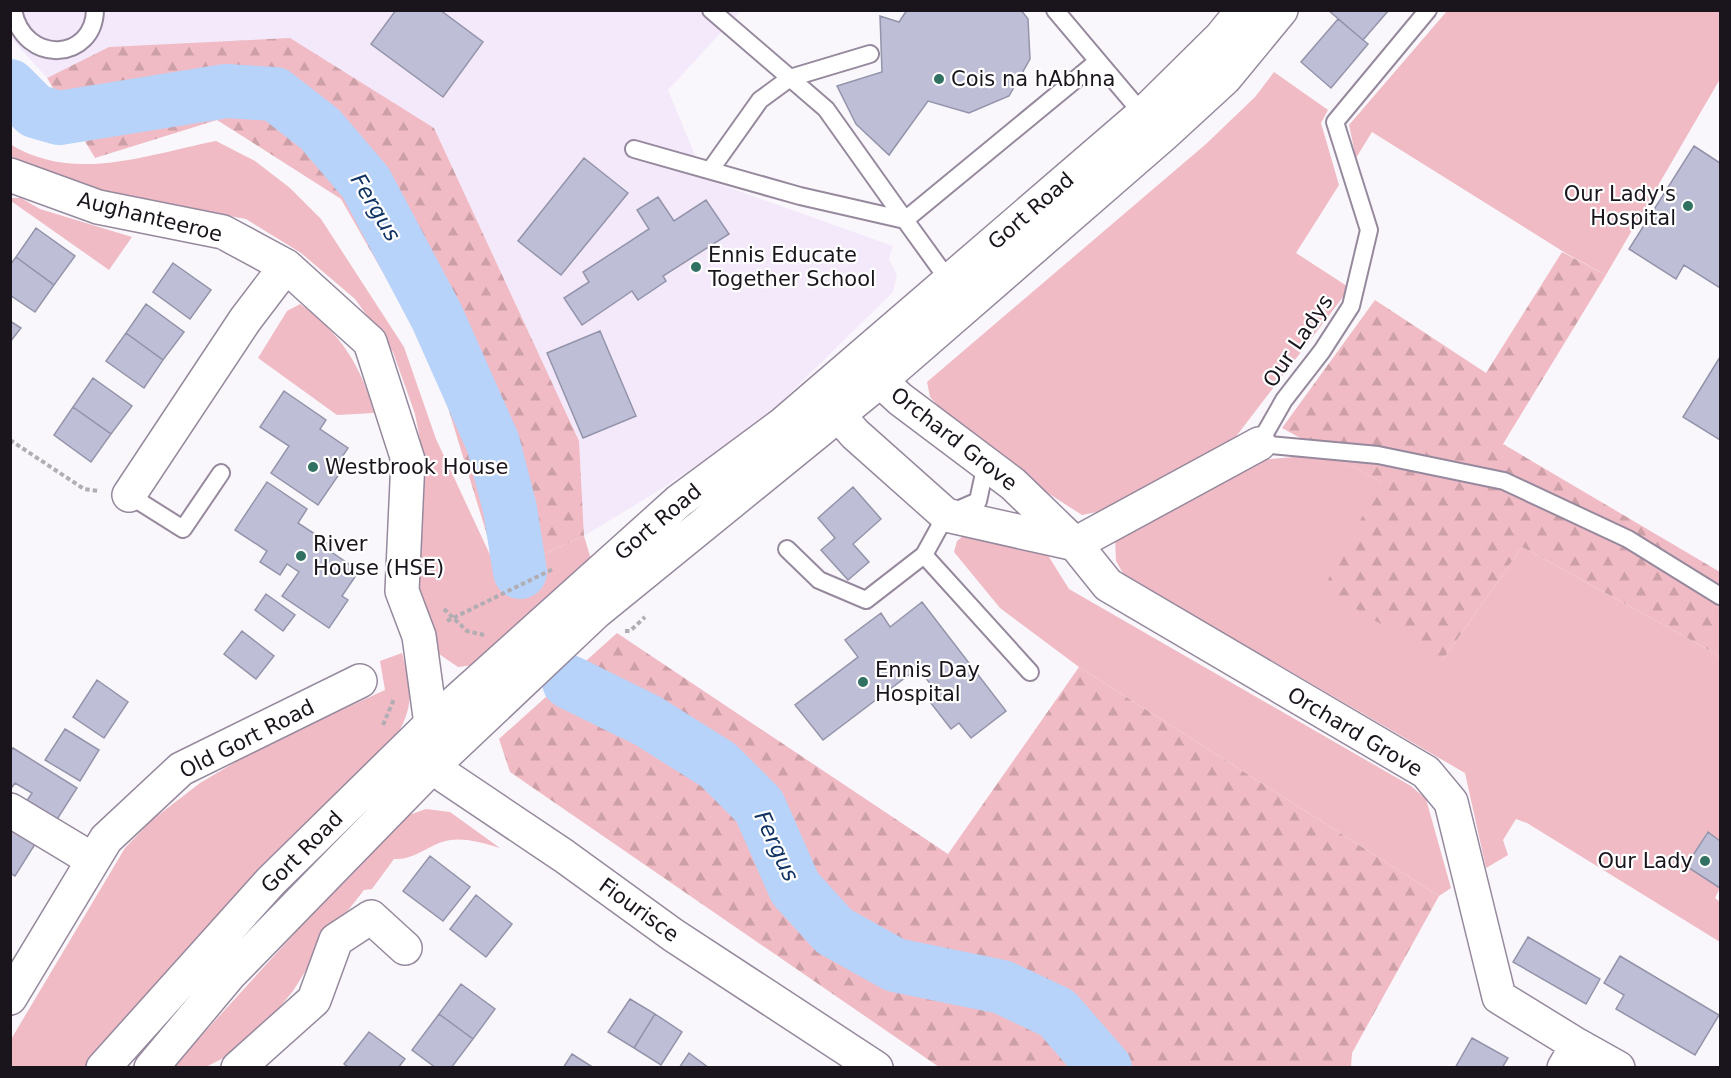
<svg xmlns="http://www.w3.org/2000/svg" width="1731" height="1078" font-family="'DejaVu Sans',sans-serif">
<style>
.built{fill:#f4e9fb}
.grass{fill:#f0bbc4}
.forest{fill:url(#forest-firs)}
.water{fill:#b7d3fa}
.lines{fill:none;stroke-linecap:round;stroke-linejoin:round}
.river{stroke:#b7d3fa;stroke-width:54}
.building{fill:#bebfd7;stroke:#9394ab;stroke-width:1.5}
.service-casing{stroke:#96899e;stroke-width:20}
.minor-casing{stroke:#96899e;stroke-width:36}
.secondary-casing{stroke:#96899e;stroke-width:36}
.path{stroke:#b1adb3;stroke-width:4;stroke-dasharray:4.5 3;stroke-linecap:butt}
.service{stroke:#fff;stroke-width:16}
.minor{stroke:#fff;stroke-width:33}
.secondary{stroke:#fff;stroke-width:33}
.poi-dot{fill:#307161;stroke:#fff;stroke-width:2}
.labels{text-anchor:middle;stroke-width:4.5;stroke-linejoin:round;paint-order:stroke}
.poi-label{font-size:21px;fill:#1a151d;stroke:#fff;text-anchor:start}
.street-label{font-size:21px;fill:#1a151d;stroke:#fff}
.water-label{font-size:22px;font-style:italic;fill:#113464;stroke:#fff}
</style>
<defs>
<pattern id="forest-firs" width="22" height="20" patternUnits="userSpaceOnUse" patternTransform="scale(1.5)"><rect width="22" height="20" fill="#f0bbc4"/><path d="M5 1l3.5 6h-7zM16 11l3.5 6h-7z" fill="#cda0a8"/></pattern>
</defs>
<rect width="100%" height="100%" fill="#faf7fc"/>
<path class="built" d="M11,10L741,11L668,90L705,179L893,246L889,259L897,275L893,292L766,417L663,488L584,536L579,441L434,128L109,47L47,78L11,38Z"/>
<path class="grass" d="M1447,11H1720V79L1606,275L1567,254L1372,132L1356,158L1349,125Z
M1274,72L1328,110L1321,123L1339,185L1296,253L1350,288L1231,443L1122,507L1082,515L956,434L943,411L930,397L927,382L1206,144L1255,97Z
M216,141L255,161L290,188L321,219L404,347L436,439L499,574L584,536L593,566L482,664L458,667L439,654L417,591L424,460L415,414L393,352L355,299L301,253L246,219L125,197L51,174L11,156L10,144C74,184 149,154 216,141Z
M11,198H21L40,209L132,237L109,270L11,201Z
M300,304C340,332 362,367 374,413L337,415L258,358L287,311Z
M1330,454L1381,482L1442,661L1522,547L1718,655L1720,661V841L1707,832L1686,866L1720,888L1715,898L1720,902V942L1527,823L1516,819L1503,840L1508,855L1486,868L1465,773L1124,575L1116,561L1115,536L1259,460Z
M969,531L1034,544L1049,557L1069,589L1411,786L1426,799L1451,888L1439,896L1079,667L1000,608L954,552L957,541Z
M402,653C415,704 412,710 386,755L91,1067H11L10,1041L125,848L152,820L200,783L261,747L385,690L380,661Z
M426,809L450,812L500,848C480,842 459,835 439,843C423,850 411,860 394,859L372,889L364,890L325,940L293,991L255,1037L235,1052L206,1067L172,1068L303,924L409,815Z"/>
<path class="forest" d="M290,38L434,128L579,441L584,536L499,574L434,362L341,199L217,120L95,158L47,78L109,47Z
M1562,252L1606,275L1503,444L1720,572V661L1718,655L1522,547L1442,661L1323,589L1381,482L1282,428L1375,300L1486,373Z
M617,633L948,854L1079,667L1439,896L1352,1053L1351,1067H939L510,772L499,739Z"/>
<path class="water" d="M10,79L41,105L63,107L80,137L38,131L11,102Z"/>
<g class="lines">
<path class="river" d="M10,86L35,111L59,118L226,91L275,94L320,129L366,183L437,317L493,443L510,509L520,572
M569,682L648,721L718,765L759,806L795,888L834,931L895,965L1002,987L1057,1013L1105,1068"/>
</g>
<path class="building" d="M396,10H440L483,42L443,97L371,44Z
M907,10H1021L1028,19L1030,59L1009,96L969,113L928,101L889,155L856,124L837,86L882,72L880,16L899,22Z
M1328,10H1389L1363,40Z
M1338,19L1368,44L1331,88L1301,62Z
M1694,146L1720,163V288L1684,265L1676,279L1629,249Z
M584,158L628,193L561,275L518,241Z
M658,197L674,221L706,200L729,234L663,276L666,281L638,300L632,291L582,325L564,298L589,282L583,272L649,229L637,210Z
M36,228L75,256L54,285L16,257Z
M16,257L54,285L35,312L10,295V265Z
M173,263L211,290L190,319L153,292Z
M146,304L184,332L163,360L126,333Z
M10,321L21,328L10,342Z
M600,331L636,416L583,438L547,353Z
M126,333L163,360L144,388L106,361Z
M1720,357V440L1683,417Z
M93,378L132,406L111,434L73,407Z
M284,391L326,420L320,429L348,448L338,463L344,467L318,505L271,473L289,446L260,427Z
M73,407L111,434L91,462L54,435Z
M267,482L307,509L298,523L333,546L330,551L359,571L342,596L348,600L329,628L282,596L299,572L287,564L280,575L260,562L267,551L235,530Z
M853,487L881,519L853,544L869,562L848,580L821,550L835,538L818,518Z
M266,594L295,615L283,631L255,610Z
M922,602L1006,711L971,738L959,723L951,729L930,702L939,695L918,668L823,740L795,705L858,657L845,640L881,613L890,627Z
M242,631L274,656L256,679L224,654Z
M97,680L128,702L104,738L73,717Z
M65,729L99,750L80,781L45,760Z
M13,748L77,788L54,824L24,805L32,793L15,783L10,790V752Z
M10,824L37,841L15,876L10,873Z
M1708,832L1720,841V888L1686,866Z
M430,856L470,887L443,921L403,891Z
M476,895L512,924L486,957L450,929Z
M1528,937L1600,979L1586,1004L1513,962Z
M1620,956L1719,1015L1695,1055L1616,1009L1624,995L1604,983Z
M461,984L495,1009L473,1039L439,1014Z
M630,999L655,1014L634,1048L608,1032Z
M439,1014L473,1039L451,1068H436L412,1050Z
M655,1014L682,1032L661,1065L634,1048Z
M369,1032L405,1059L398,1068H349L344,1064Z
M1472,1038L1508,1058L1502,1068H1455Z
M689,1053L709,1068H679Z
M572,1054L594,1068H563Z"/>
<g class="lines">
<defs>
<path id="service" d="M13,10C24,66 94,61 95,10
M711,10L826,109L905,220
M1055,10L1098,61
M1428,10L1335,122L1369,230L1351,306L1322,351L1284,400L1259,444L1378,455L1504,481L1628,539L1720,596
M634,149L800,196L905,220
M711,169L760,100L790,78L870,54
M952,285L905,220L1098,61L1147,119
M129,495L183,529L221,473
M787,549L819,580L866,600L924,555L946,515L978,501L986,464
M924,555L1030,672"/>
<path id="minor" d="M10,175L98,207L223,232L286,266L370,342L408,460L402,591L419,636L431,724L448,742
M859,361L900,399L1013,484L1075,544L1108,585L1426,772L1451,802L1499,997L1577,1045L1564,1068
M820,394L855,434L946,515L1075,544
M129,495L245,320L286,266
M1075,544L1259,444
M412,748L445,776L564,856L673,935L876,1068
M10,810L93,860
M10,998L106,839L181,769L360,681
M1577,1045L1618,1068
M238,1068L314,1000L336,940L371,917L405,948"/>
<path id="secondary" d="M103,1068L271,881L431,724L679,501L783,424L1143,114L1221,37L1243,10
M151,1068L230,974L433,766L596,612L880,381L1163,135L1225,78L1281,10"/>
</defs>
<use href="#service" class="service-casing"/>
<use href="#minor" class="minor-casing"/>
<use href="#secondary" class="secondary-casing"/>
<path class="path" d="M10,440L84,489L99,491
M444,609L467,631L484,635
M447,621L553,569
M625,631H630L645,617
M383,725L394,699"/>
<use href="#service" class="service"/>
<use href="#minor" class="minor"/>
<use href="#secondary" class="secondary"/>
</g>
<g class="poi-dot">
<circle cx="939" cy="79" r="6"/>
<circle cx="1688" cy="206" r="6"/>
<circle cx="696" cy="267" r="6"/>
<circle cx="313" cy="467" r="6"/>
<circle cx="301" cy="556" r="6"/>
<circle cx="863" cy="682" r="6"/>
<circle cx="1705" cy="861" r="6"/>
</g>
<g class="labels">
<g class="poi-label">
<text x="951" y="86">Cois na hAbhna</text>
<text x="1676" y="201" text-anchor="end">Our Lady's<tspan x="1676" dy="24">Hospital</tspan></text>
<text x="708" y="262">Ennis Educate<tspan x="708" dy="24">Together School</tspan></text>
<text x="325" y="474">Westbrook House</text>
<text x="313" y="551">River<tspan x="313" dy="24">House (HSE)</tspan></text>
<text x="875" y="677">Ennis Day<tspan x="875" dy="24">Hospital</tspan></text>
<text x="1693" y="868" text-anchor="end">Our Lady</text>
</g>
<g class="street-label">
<text transform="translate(1031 211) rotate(-41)" y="7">Gort Road</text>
<text transform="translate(150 217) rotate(14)" y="7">Aughanteeroe</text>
<text transform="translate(1298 341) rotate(-56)" y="7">Our Ladys</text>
<text transform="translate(954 439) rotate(38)" y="7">Orchard Grove</text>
<text transform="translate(658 522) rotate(-40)" y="7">Gort Road</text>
<text transform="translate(1355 732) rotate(31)" y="7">Orchard Grove</text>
<text transform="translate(247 739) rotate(-27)" y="7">Old Gort Road</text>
<text transform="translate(302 852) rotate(-45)" y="7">Gort Road</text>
<text transform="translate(639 910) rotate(36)" y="7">Fiourisce</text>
</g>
<g class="water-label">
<text transform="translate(376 207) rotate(59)" y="8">Fergus</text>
<text transform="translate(777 846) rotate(65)" y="8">Fergus</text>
</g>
</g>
<rect width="1731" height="1078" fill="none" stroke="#1a151d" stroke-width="24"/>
</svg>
